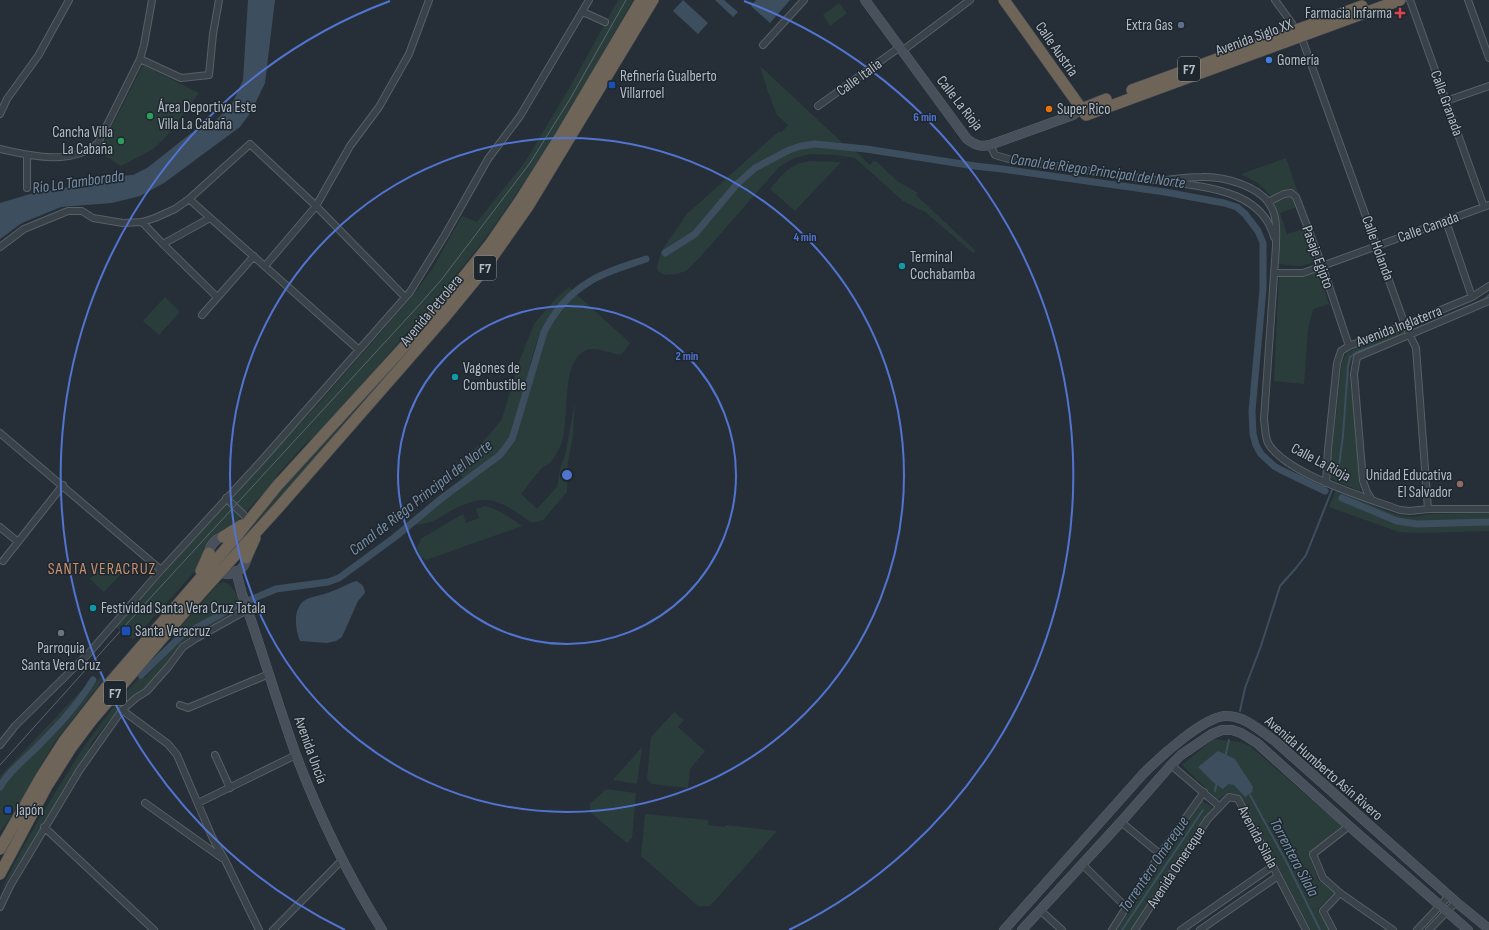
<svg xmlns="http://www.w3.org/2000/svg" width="1489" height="930" font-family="'Sofia Sans Condensed',sans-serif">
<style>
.green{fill:#2a3d3b}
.water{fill:#3d4e5f}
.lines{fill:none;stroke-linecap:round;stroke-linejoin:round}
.stream{stroke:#3d4e5f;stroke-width:2}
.canal{stroke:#3d4e5f;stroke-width:7}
.street-casing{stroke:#575f67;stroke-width:8}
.secondary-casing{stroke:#575f67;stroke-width:10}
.highway-casing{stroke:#444c54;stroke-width:12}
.street{stroke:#394149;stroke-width:6}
.secondary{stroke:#48505b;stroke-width:9}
.highway{stroke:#6e6457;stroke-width:11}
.tram{stroke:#5b656f;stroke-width:1}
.ring{fill:none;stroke:#5274d1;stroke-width:2}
.health-dot{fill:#e0444e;stroke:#1e262e;stroke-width:1.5}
.service-dot{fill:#5c6f8a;stroke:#1e262e;stroke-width:1.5}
.shop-dot{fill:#3f7fe0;stroke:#1e262e;stroke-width:1.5}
.transit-dot{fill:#1a4fb4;stroke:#1e262e;stroke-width:1.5}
.food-dot{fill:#e8710a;stroke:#1e262e;stroke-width:1.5}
.leisure-dot{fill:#2e9e5b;stroke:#1e262e;stroke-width:1.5}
.culture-dot{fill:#0f9aa8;stroke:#1e262e;stroke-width:1.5}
.education-dot{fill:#8d6e63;stroke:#1e262e;stroke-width:1.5}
.worship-dot{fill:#6b7280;stroke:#1e262e;stroke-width:1.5}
.labels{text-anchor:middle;stroke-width:3;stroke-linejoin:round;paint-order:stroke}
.shield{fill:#1e262e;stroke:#878f98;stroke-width:1}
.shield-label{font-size:14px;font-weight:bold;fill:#b4bcc5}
.poi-label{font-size:15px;fill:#b4bcc5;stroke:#1e262e;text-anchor:start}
.street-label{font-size:15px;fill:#b4bcc5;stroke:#1e262e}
.water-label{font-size:16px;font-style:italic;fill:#798ea4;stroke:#1e262e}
.neighbourhood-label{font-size:16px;letter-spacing:1px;fill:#c68f6e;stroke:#1e262e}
.centre{fill:#5274d1;stroke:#1e262e;stroke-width:2}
.ring-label{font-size:12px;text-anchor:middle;font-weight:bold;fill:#5274d1;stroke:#1e262e;stroke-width:3;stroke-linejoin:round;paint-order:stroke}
</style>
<rect width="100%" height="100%" fill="#262f38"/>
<path class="green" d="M618,0H633C588,79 543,158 490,232C470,259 448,284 427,310C390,352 354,394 317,435L307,442L278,474L272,484L230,529L218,535L214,539L207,547L198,568L133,640L116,627L217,513L319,403L411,298L433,268L462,216L477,222L525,162L570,87Z
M645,0H649L527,202L455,301L244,539L243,538L272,500L449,302Z
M839,3L847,13L830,26L823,15Z
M143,65L199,93L165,138L153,149L121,166L99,152Z
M760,66L850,150H854L870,165L873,161L877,162L897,181L918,193L916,195L976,251L973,253L925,212L903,201L855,158L836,155L811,154L794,158L779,167L701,256L686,271L676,274L664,275L658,271L657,266L662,250L687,214L778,132H782L788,125L777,115L768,92Z
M1286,158L1302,205L1280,213L1287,234L1303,229L1315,262L1301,266L1278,264C1279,244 1282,213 1270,196C1264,186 1251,179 1241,174Z
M811,161L841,162L795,211L770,189C784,173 789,164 811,161Z
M1318,271L1329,304L1313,309L1308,329L1304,384L1274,381L1279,276L1304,277Z
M569,287L573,291C564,301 553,310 546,321C524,358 528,419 500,451C491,460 474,471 463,479L455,465L484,441L502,419L519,362L534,324L556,298Z
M576,294L630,343L621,355C611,354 602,348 591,349C558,353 571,423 561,445C558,450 554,459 550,463C548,465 544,466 542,468C534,476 528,486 521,494L537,509L557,487L561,465L565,456L575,402L573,436L568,461L567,492L543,520L532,523C498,499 487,490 447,513C434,521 429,524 413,525L465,483L503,455L512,443L520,424L546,334L553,319Z
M165,297L180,312L159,335L143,321Z
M1403,329L1405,336L1357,355L1352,359L1349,369L1354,414L1360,491L1329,478L1342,362L1347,353L1354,349Z
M1336,490L1392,513L1403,516L1413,517L1430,514L1489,513V531L1415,533L1399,532L1329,507Z
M485,506C500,510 510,517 522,526L426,560L421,557L417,547L422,538L463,514L466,523L479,518L476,509Z
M109,559L123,572L104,592L90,579Z
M223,582C232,584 236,593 239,601L173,636L218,584Z
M241,605L242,608L187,639L179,646L162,671L146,687L124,702L91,743L88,752L66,785L18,865L0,892C18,855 38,819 60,785C83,746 109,710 140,677L145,678L182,638Z
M97,674L65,716L8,772L0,782V776Z
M100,677L103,680L54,743L11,817L0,832V791L8,779L51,738L78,707Z
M674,712L684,720L678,727L705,751L690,769L688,788L652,784L647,779L651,737Z
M1214,739L1240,742L1250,746L1342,826L1309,853L1318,880L1334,893L1318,909L1329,930H1311L1241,796L1228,792L1218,800L1182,765Z
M642,747L637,784L613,780Z
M606,789L636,793L632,838L627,843L590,812V804Z
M1202,801L1212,807L1131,930H1117Z
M645,814L708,820V825L725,827L726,825L777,831L710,906H698L641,856Z"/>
<path class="water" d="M248,0H275L265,83L251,112L240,127L164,183L140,196L112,203L61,207L22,223L0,239V203L37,192L62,189L93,178L133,175L147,168L190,134L215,121L232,104L243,80Z
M683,0L708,23L698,34L673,11Z
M715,0H724L738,12L733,17Z
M756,0H790L770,23L751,6Z
M356,581C361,583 365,587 365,593L358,601L342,637L336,641L327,643L300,641C295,629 292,606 307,599C314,596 323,595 330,592C339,589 347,584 356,581Z
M1218,751L1235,759L1253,787L1252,792L1245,797L1234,785L1228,784L1223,789L1214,783L1198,767Z"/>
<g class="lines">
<path class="stream" d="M1416,329L1485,299L1489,295
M1338,474L1343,435L1348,366L1350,357L1357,352L1402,335
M1240,711L1245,688L1261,646L1280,586L1296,568L1306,555L1332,490
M1225,757L1229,740
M1215,791L1217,782
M1250,795L1286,861L1320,930
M1122,930L1203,810"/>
<path class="canal" d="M665,253L695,234L737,184L755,168L789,150L801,146L815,144L866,149L975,166L1002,169L1165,192L1224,203L1237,207L1245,214L1258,231L1263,243V289L1252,411L1253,434L1256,445L1261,454L1274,466L1281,470L1325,491
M1342,498L1397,521L1417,524L1489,522
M250,600L276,589L328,582L339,578L395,537L442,498L500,455L512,439L517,423L544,332C554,312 569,294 589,282C603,272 629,265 646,259
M141,675L181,636L238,605
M0,787C8,772 24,760 36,748C57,727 77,706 93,680"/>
<defs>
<path id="street" d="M1275,0L1301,36L1405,325L1416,348L1428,509
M1410,0L1484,207
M1468,0L1489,58
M583,12L605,22
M763,45L804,0
M902,51L970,0
M140,59L181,78L209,75L213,34L219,0
M1446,101L1489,86
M818,106L900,47
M0,114L7,99L38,56L69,0
M990,145L995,155L1012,160L1162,181
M0,149C31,156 71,166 98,143L140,59L144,45L152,0
M1159,181C1173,179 1188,177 1202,177C1223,176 1259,186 1270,205C1278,217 1276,233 1276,246L1264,419C1265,426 1265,437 1268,443C1286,474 1367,498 1400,510L1410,511L1428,509H1489
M1171,182C1211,188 1262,192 1274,237
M27,188V155
M189,199L359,350
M1268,202L1284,194L1291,193L1296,197L1322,265L1349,346
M1446,221L1472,297
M142,222L163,244L217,297
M163,244L210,218
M0,247L24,229L68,211H82L93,218L123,223L142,222L155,218L175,209L189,199L250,144L316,206L405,297
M265,266L316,206L350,146L379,107L409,54L429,0
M1275,273H1303L1489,205
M202,315L254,256
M0,433L161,570
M1326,483L1328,450L1337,363L1341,351L1349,346L1405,325L1472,297L1489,286
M226,498L249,520
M1372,500L1367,492L1363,481L1354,374L1357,357L1489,301
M0,527L17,541
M3,561L63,485
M180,705L188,708L269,674
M122,710L168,744L177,755L213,839L225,860L259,930
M0,745L15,726L88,654L161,570L263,459L410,292L445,235L488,159L520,116L589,0
M215,755L230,788
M1171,765L1219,806
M145,803L222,858
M198,803L296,755
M1121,822L1160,854
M1349,826L1313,854L1323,878L1340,893L1393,930
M44,827L154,930
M1082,864L1126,907
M0,907L10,886L79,771L122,710L136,698L147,691L169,666L183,647L195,639L247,610
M1041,911L1062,930
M273,930L342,860
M1112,930L1160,854L1204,792
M1135,930L1208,819L1229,797L1238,799L1306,930
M1181,930L1273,866
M1200,930L1278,876
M1333,930L1323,911L1340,893
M1417,930L1449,896
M1429,930L1456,902"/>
<path id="secondary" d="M865,0L967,139C975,145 980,147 990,145L1073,115L1081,109
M209 555a19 19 0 1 1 38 0a19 19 0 1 1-38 0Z
M236,571L242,594C261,647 277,702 296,755C319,816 348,875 382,930
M1004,930L1143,774C1159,758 1205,715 1227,716C1245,716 1261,731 1275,741L1456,902L1489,929
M1022,930L1121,822L1171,765L1181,755L1212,734L1222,730H1232L1241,733L1257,743L1349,826L1468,930"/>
<path id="highway" d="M1004,0L1086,115L1400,0
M1132,90L1362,6
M1081,109L1106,99
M223,537L242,525
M246,558L255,538
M201,571L209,553
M0,849L41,777L64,741L107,686L235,538L277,486L433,315L490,244L521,199L560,137L641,0
M0,874L47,786L71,748L92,720L201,593L279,507L445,317L482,272L529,205L653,0"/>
</defs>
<use href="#street" class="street-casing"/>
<use href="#secondary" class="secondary-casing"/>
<use href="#highway" class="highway-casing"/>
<use href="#street" class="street"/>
<use href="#secondary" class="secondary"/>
<use href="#highway" class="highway"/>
<path class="tram" d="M0,765L142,607L420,304L442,279L530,163L570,99L626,0"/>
</g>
<g class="ring">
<circle cx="567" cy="475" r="169"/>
<circle cx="567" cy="475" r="337"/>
<path d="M345 930A506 506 0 0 1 390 1M744 1A506 506 0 0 1 789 930"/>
</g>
<path class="health-dot" d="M1398 7h4v4h4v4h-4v4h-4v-4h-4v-4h4z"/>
<circle class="service-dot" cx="1181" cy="25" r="4"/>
<circle class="shop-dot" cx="1269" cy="60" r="4"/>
<g class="transit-dot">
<rect x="608" y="81" width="8" height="8" rx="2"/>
<rect x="121" y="626" width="10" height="10" rx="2"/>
<rect x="4" y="806" width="8" height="8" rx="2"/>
</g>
<circle class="food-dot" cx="1049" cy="109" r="4"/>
<g class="leisure-dot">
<circle cx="150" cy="116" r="4"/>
<circle cx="121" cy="141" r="4"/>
</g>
<g class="culture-dot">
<circle cx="902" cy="266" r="4"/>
<circle cx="455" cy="377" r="4"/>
<circle cx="93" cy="608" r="4"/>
</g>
<circle class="education-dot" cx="1460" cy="484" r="4"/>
<circle class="worship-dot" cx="61" cy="633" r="4"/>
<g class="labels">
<g class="shield">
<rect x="1178" y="57" width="22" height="24" rx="3"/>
<rect x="474" y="256" width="22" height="24" rx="3"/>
<rect x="104" y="681" width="22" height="24" rx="3"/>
</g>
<g class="shield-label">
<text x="1189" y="74">F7</text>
<text x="485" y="273">F7</text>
<text x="115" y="698">F7</text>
</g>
<g class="poi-label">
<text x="1392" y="18" text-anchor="end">Farmacia Infarma</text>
<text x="1173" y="30" text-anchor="end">Extra Gas</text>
<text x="1277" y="65">Gomería</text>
<text x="620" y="81">Refinería Gualberto<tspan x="620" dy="17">Villarroel</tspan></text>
<text x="158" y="112">Área Deportiva Este<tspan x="158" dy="17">Villa La Cabaña</tspan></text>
<text x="1057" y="114">Super Rico</text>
<text x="113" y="137" text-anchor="end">Cancha Villa<tspan x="113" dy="17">La Cabaña</tspan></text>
<text x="910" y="262">Terminal<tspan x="910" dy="17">Cochabamba</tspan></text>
<text x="463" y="373">Vagones de<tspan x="463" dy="17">Combustible</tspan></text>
<text x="1452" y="480" text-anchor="end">Unidad Educativa<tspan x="1452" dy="17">El Salvador</tspan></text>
<text x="101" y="613">Festividad Santa Vera Cruz Tatala</text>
<text x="135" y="636">Santa Veracruz</text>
<text x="61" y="653" text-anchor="middle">Parroquia<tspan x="61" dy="17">Santa Vera Cruz</tspan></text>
<text x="16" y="815">Japón</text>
</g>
<g class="street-label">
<text transform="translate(1254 37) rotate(-20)" y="5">Avenida Siglo XX</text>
<text transform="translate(1057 49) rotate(55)" y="5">Calle Austria</text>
<text transform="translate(859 77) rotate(-36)" y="5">Calle Italia</text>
<text transform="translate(960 103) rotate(52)" y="5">Calle La Rioja</text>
<text transform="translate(1447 103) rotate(70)" y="5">Calle Granada</text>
<text transform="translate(1428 227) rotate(-20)" y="5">Calle Canada</text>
<text transform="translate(1378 248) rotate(70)" y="5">Calle Holanda</text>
<text transform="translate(1318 257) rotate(70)" y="5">Pasaje Egipto</text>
<text transform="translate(431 310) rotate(-50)" y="5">Avenida Petrolera</text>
<text transform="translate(1399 326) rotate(-21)" y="5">Avenida Inglaterra</text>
<text transform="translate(1321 462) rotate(28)" y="5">Calle La Rioja</text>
<text transform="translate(311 750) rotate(70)" y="5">Avenida Uncía</text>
<text transform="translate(1324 768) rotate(41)" y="5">Avenida Humberto Asín Rivero</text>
<text transform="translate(1258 837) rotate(62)" y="5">Avenida Silala</text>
<text transform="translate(1176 867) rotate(-57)" y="5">Avenida Omereque</text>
</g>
<g class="water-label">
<text transform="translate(1098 170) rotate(8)" y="6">Canal de Riego Principal del Norte</text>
<text transform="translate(78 181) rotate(-8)" y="6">Río La Tamborada</text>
<text transform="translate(420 497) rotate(-38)" y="6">Canal de Riego Principal del Norte</text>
<text transform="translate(1295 857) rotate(62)" y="6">Torrentera Silala</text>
<text transform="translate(1153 864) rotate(-56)" y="6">Torrentera Omereque</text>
</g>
<g class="neighbourhood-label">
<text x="102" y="574">SANTA VERACRUZ</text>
</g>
</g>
<circle cx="567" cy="475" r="6" class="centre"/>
<g class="ring-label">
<text x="925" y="121">6 min</text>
<text x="805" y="241">4 min</text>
<text x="687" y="360">2 min</text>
</g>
</svg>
